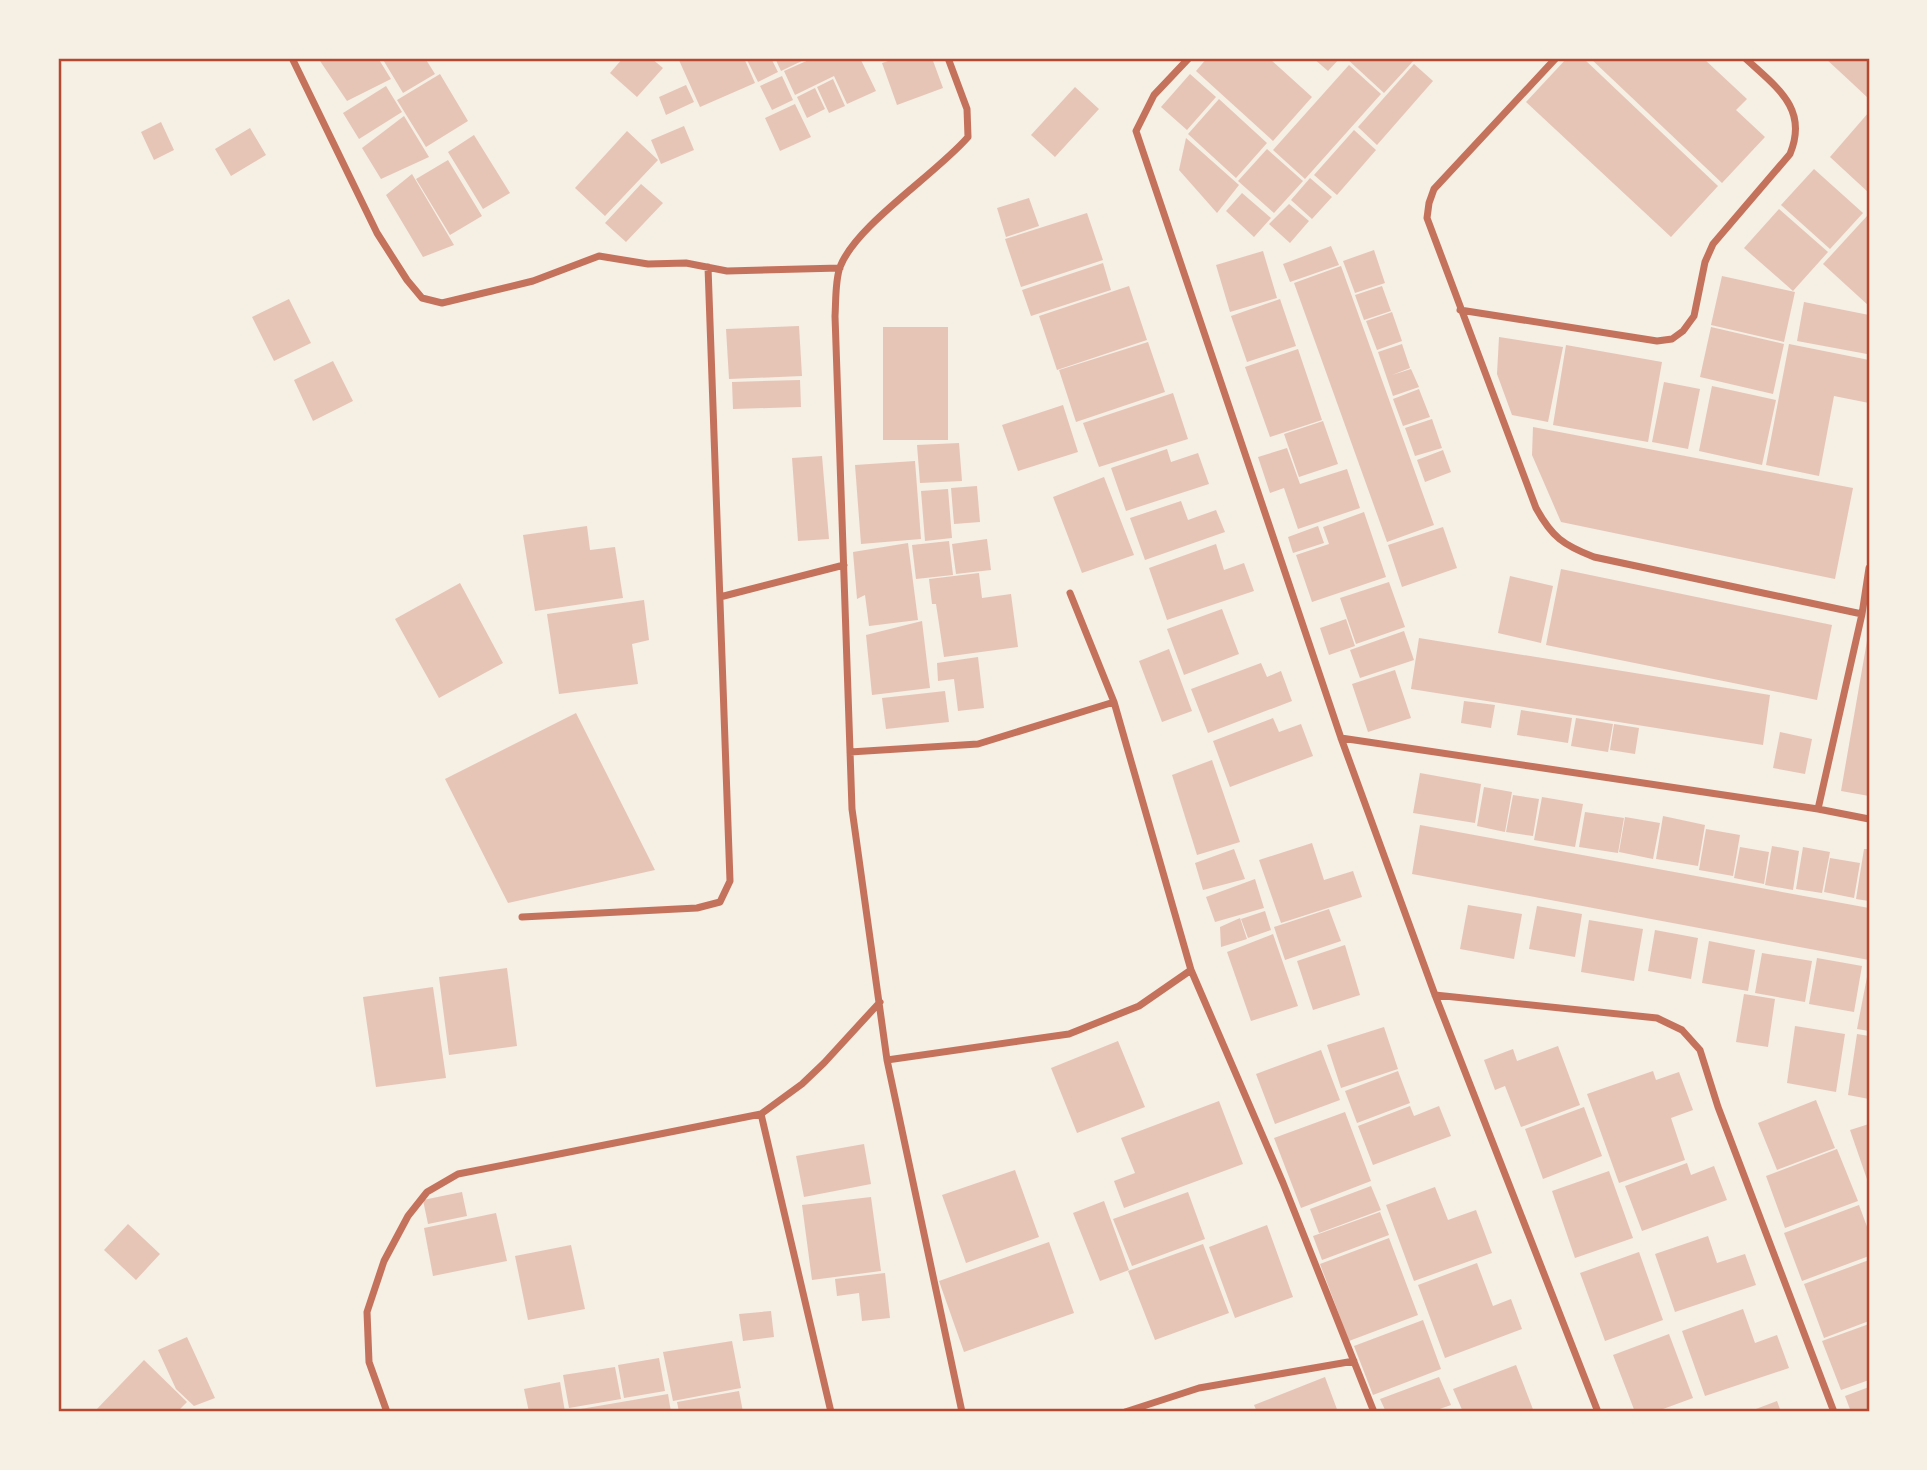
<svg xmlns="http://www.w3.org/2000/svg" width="1927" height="1470" font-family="Jost,sans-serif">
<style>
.building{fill:#e6c5b7}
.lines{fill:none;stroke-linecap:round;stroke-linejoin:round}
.minor{stroke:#c5725c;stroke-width:7}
.neatline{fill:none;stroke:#b5482f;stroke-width:2.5}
</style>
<rect width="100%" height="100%" fill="#f6efe4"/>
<path class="building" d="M318,58H378L391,79L347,101Z
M382,58H425L435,74L403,93Z
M623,58H651L663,68L637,97L610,73Z
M678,58H744L755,83L700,107Z
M746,58H771L778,72L758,82Z
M775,58H808L781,71Z
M813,58H829L831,61L837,58H860L876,91L847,104L834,76L795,95L784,71Z
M897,58H932L943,88L897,105L882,63Z
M1207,58H1269L1312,97L1273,141L1196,71Z
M1313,58H1340L1328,71Z
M1346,58H1416L1384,93Z
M1567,58H1583L1718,186L1671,237L1526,102Z
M1590,58H1703L1747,99L1736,110L1765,137L1722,183Z
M1825,58H1869V99L1852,83Z
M1414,64L1433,81L1377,145L1358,127Z
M1349,65L1381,94L1305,179L1273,150Z
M440,74L468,121L426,147L397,100Z
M1190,74L1216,97L1187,130L1161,107Z
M782,76L793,100L772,110L760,86Z
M833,79L845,106L829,113L817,87Z
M686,85L694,102L666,115L659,97Z
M386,86L402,112L359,139L343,113Z
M1075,87L1099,109L1055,157L1031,135Z
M815,88L825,109L807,118L797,97Z
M1219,99L1267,143L1236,178L1188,134Z
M795,104L811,137L780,151L765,118Z
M1869,112V193L1830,157Z
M404,116L429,157L381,179L362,148Z
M161,122L174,150L154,160L141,132Z
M684,126L694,150L661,164L651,140Z
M250,128L266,155L231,176L215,149Z
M1354,130L1376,150L1337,195L1314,175Z
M627,131L658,160L605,216L575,188Z
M474,135L510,193L483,209L448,152Z
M1186,138L1239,185L1217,213L1179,170Z
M1267,149L1303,181L1274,213L1238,181Z
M448,160L482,216L450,235L416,179Z
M1814,169L1863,213L1830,249L1781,205Z
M412,174L454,245L423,257L386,195Z
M1310,178L1332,197L1312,219L1291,200Z
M641,184L663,203L626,242L605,223Z
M1242,193L1271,218L1254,237L1226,211Z
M1029,198L1039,226L1006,237L997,208Z
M1289,204L1309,221L1290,243L1269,224Z
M1779,209L1828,252L1793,291L1744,248Z
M1087,213L1103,260L1021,287L1005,239Z
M1867,216L1869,218V306L1823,264Z
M1331,246L1339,265L1290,282L1283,264Z
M1374,250L1385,283L1355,293L1343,261Z
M1263,251L1277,298L1230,312L1216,265Z
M1103,263L1111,290L1031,316L1022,290Z
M1341,266L1434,525L1387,542L1294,283Z
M1722,276L1795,292L1784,342L1711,325Z
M1129,286L1147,340L1057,370L1039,316Z
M1382,286L1391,311L1364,320L1355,295Z
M289,299L311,343L274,361L252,317Z
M1280,299L1296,346L1247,362L1231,316Z
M1804,302L1869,315L1867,354L1797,341Z
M1392,312L1402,341L1377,350L1366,321Z
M799,326L802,376L729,379L726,329Z
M883,327H948V440H883Z
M1711,327L1784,344L1773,394L1700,377Z
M1499,337L1563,347L1548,422L1512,415L1497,374Z
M1148,342L1165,392L1076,422L1059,370Z
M1402,344L1410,368L1392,375L1411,369L1419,387L1393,396L1378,352Z
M1789,344L1869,360V403L1834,396L1819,476L1766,465Z
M1566,345L1662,362L1648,442L1553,425Z
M1298,349L1322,420L1270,437L1245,367Z
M333,361L353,401L313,421L294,380Z
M800,380L801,407L733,409L732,382Z
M1664,382L1700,389L1688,449L1652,442Z
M1712,386L1776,400L1762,465L1699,451Z
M1419,389L1430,417L1403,426L1393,399Z
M1173,393L1188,439L1099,467L1083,423Z
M1063,405L1078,452L1018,471L1002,425Z
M1432,419L1442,448L1415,456L1405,428Z
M1323,421L1338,464L1299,477L1284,434Z
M1533,427L1853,488L1835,579L1561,522L1532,455Z
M959,443L962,481L920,483L917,445Z
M1287,448L1300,484L1347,469L1360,508L1298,529L1284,488L1270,493L1258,457Z
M1167,449L1171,462L1198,453L1209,484L1126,511L1111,468Z
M1443,450L1451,472L1425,482L1417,460Z
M822,456L829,539L798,541L792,458Z
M915,461L921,539L861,544L855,465Z
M1104,477L1134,555L1082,573L1053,497Z
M977,486L980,522L954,524L951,488Z
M948,489L952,538L925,541L921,491Z
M1181,501L1188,520L1216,510L1225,532L1145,560L1130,518Z
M1364,512L1386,577L1312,602L1296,555L1329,544L1323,527Z
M587,526L590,550L615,547L623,598L535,611L523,535Z
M1318,526L1324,543L1293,553L1288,537Z
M1443,527L1457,568L1402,587L1388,545Z
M987,539L991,570L956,574L952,544Z
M949,541L953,575L916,579L912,545Z
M908,543L918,620L869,626L865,595L857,599L853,552Z
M1216,544L1224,570L1244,563L1254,591L1167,620L1149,568Z
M1561,569L1832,625L1817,700L1546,645Z
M979,573L982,598L1011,594L1018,647L944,657L936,604H932L929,579Z
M1510,576L1553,586L1541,643L1498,633Z
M1389,582L1405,627L1356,644L1340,598Z
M460,583L503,663L439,698L395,619Z
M644,600L649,640L632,644L638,684L559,694L547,614Z
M1222,609L1239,654L1184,675L1167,629Z
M1346,619L1355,646L1329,655L1320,628Z
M922,621L930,688L872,695L866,635Z
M1404,631L1414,660L1360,678L1350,650Z
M1868,635H1869V796L1841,791Z
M1419,638L1770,695L1763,745L1411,689Z
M1169,649L1192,711L1162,722L1139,661Z
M978,657L984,708L958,711L954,679L938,681L937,663Z
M1261,663L1267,677L1281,671L1292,701L1208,733L1191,689Z
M1395,670L1411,718L1368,732L1352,684Z
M945,691L949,722L886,729L882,698Z
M1464,701L1495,705L1491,728L1461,723Z
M1521,710L1572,718L1568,743L1517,735Z
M576,713L655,870L508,903L445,779Z
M1273,718L1279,732L1301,724L1313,756L1230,787L1213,741Z
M1576,718L1613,724L1608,752L1571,746Z
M1614,724L1639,728L1635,754L1610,750Z
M1780,732L1812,739L1805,774L1773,768Z
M1212,760L1240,842L1197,855L1172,775Z
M1420,773L1481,784L1475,823L1413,813Z
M1484,787L1512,792L1505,832L1477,826Z
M1513,795L1539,799L1533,836L1506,832Z
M1542,797L1583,804L1575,847L1534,840Z
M1585,812L1624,818L1618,853L1579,847Z
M1663,816L1705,825L1698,866L1656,859Z
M1625,817L1660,823L1653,859L1619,852Z
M1420,825L1869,908V960L1412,874Z
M1706,829L1740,835L1733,876L1699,870Z
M1312,843L1324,880L1353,871L1362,897L1281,923L1259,860Z
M1772,846L1799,851L1793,890L1765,885Z
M1740,847L1769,852L1764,884L1734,878Z
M1803,847L1830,852L1822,893L1796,889Z
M1234,849L1245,879L1203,890L1195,863Z
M1864,849H1869V901L1856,899Z
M1830,858L1860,863L1854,898L1824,892Z
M1255,879L1264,908L1215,922L1206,897Z
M1468,905L1522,914L1514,959L1460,949Z
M1537,906L1582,914L1575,957L1529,949Z
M1329,909L1341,941L1285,960L1274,927Z
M1265,911L1271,930L1248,938L1241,919Z
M1240,918L1247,939L1221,947L1220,927Z
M1589,920L1643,929L1634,981L1581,972Z
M1655,930L1698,938L1691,979L1648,971Z
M1273,934L1298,1006L1251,1021L1227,952Z
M1709,941L1755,950L1748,991L1702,983Z
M1345,945L1360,995L1313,1010L1297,961Z
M1762,953L1812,961L1805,1002L1755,993Z
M1817,958L1862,966L1854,1012L1809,1004Z
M507,968L517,1046L449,1055L439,977Z
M1867,977H1869V1031L1857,1029Z
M433,987L446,1078L376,1087L363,997Z
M1744,994L1775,999L1768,1047L1736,1042Z
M1795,1026L1845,1034L1836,1092L1787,1083Z
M1384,1027L1398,1069L1341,1088L1327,1045Z
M1857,1034L1869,1036V1099L1848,1095Z
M1118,1041L1145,1107L1077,1133L1051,1068Z
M1558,1046L1580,1105L1521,1127L1505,1086L1495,1090L1484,1060L1513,1049L1517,1061Z
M1321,1050L1340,1100L1275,1124L1256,1074Z
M1398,1071L1410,1103L1357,1123L1345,1091Z
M1653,1071L1656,1080L1679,1072L1693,1110L1671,1118L1685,1160L1619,1183L1587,1094Z
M1816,1100L1835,1148L1777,1170L1758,1123Z
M1219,1101L1243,1164L1124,1208L1114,1181L1135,1173L1121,1138Z
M1410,1106L1414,1116L1439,1106L1451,1136L1373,1165L1358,1126Z
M1584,1107L1602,1156L1543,1179L1525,1129Z
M1345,1112L1371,1181L1301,1208L1274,1138Z
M1869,1124V1185L1850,1130Z
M864,1144L871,1184L804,1197L796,1156Z
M1837,1149L1858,1201L1785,1228L1766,1176Z
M1687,1163L1691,1175L1714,1166L1727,1200L1642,1231L1625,1186Z
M1015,1170L1039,1237L966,1263L942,1195Z
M1609,1171L1633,1238L1575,1258L1552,1191Z
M1371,1186L1381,1210L1319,1233L1310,1209Z
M1435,1187L1448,1220L1476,1210L1492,1253L1414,1281L1386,1205Z
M462,1192L467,1216L428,1224L423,1200Z
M1188,1192L1205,1239L1132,1266L1113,1219Z
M871,1197L881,1271L812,1280L802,1205Z
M1104,1201L1129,1270L1100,1281L1073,1213Z
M1859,1205L1869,1232V1256L1802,1281L1784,1233Z
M1380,1212L1389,1235L1322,1260L1313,1236Z
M496,1213L507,1261L433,1276L424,1228Z
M128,1224L160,1254L136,1280L104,1250Z
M1267,1225L1293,1297L1235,1318L1209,1247Z
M1708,1236L1717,1263L1745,1254L1756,1285L1675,1312L1655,1254Z
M1389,1238L1418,1315L1349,1341L1320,1264Z
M1049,1242L1074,1313L964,1352L939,1281Z
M1203,1244L1229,1313L1155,1340L1128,1271Z
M571,1245L585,1309L528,1320L515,1256Z
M1639,1252L1663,1320L1605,1341L1580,1273Z
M1869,1260V1321L1824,1338L1804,1284Z
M1477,1263L1493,1306L1511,1299L1522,1329L1445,1358L1418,1285Z
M885,1273L890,1318L862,1321L859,1293L837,1296L835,1279Z
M1743,1309L1755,1343L1777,1335L1789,1368L1705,1396L1682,1331Z
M771,1311L774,1337L743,1341L739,1314Z
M1423,1320L1441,1369L1373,1395L1354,1346Z
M1869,1324V1380L1841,1390L1822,1341Z
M1669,1334L1693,1398L1655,1412H1635L1613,1355Z
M187,1337L215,1398L194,1406L176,1389L158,1350Z
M732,1341L741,1388L673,1401L663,1352Z
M659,1358L665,1391L624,1398L618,1365Z
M144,1360L187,1402L177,1412H96L95,1411Z
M1516,1365L1534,1412H1463L1453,1389Z
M615,1367L621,1399L569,1408L563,1375Z
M1325,1377L1338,1412H1257L1254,1405Z
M1439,1377L1451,1405L1431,1412H1386L1380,1399Z
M560,1382L565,1412H529L524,1389Z
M1869,1387V1412H1851L1845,1396Z
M739,1391L743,1412H679L677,1402Z
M668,1394L671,1412H570L569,1411Z
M1777,1401L1781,1412H1748Z"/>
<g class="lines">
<path class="minor" d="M292,58L377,233L407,280L422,298L442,303L533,281L599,256L648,264L686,263L727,271L840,268
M948,58L967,109L968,137C935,175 856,225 840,267C835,281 836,301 835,316L852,809L887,1060L962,1412
M1189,58L1154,95L1136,131L1341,738L1435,995L1598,1412
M1556,58L1434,189L1429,203L1427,218L1536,508C1552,537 1563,545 1594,557L1862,614
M1460,310L1657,341L1672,339L1683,331L1694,316L1705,262L1713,244L1790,154C1809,108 1776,87 1745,58
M1070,593L1114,702L1191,970L1283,1183L1374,1412
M720,597L844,565
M1341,738L1818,809L1869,819
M850,752L978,744L1114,702
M1818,809L1862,614L1869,568
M522,917L697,908L720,902L730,881L708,267
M1435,995L1657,1018L1682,1030L1700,1050L1718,1107L1834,1412
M887,1060L1069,1034L1139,1006L1191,970
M387,1412L369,1362L367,1312L384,1261L408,1216L427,1192L458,1174L761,1114
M831,1412L761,1114L802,1084L824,1063L880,1002
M1125,1412L1199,1388L1354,1361"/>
</g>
<rect width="1927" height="1470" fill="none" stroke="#f6efe4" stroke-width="119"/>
<rect x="60" y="60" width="1808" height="1350" class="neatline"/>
</svg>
